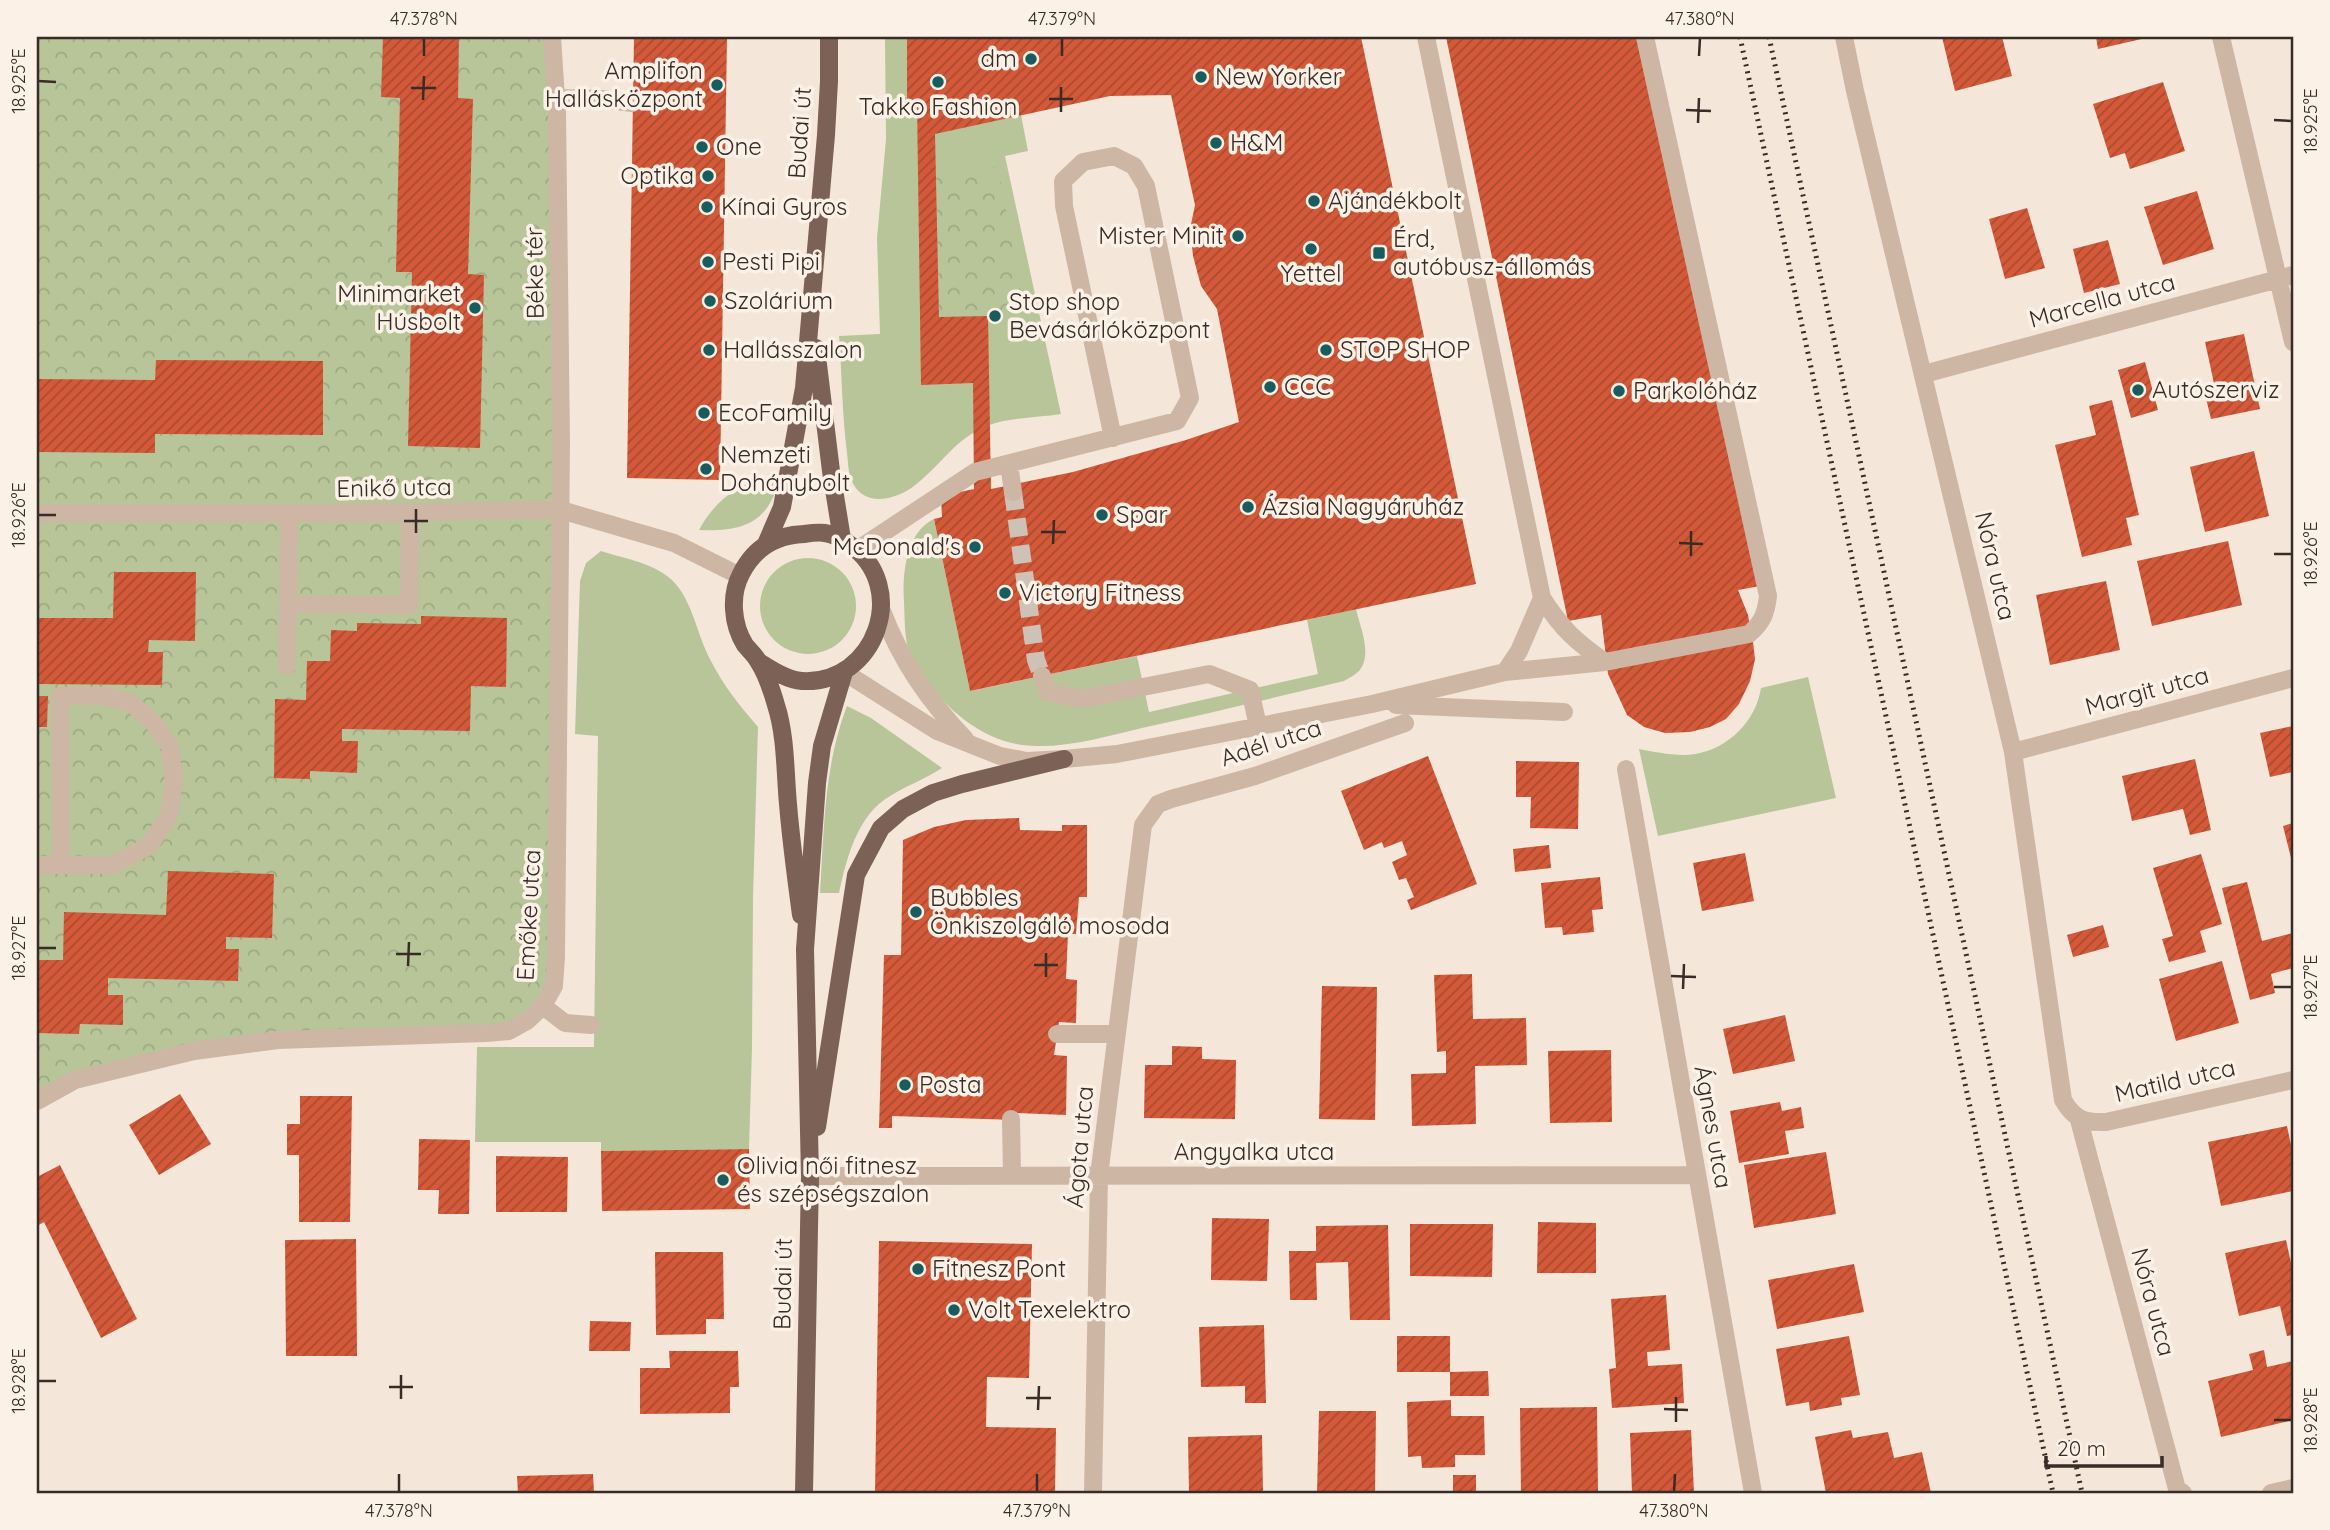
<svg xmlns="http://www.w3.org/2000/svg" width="2330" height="1530" font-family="Quicksand,sans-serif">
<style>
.grass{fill:#b7c598}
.park{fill:url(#park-crowns)}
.building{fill:url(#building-hatch);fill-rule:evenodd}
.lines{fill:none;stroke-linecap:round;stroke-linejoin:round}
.minor-tunnel{stroke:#cec2b6;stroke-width:18;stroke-dasharray:18 9;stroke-linecap:butt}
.minor{stroke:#ceb6a4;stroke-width:18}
.major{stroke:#7c6156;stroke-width:18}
.rail{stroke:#382c27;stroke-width:5;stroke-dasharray:2 5;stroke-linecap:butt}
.ticks{fill:none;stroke:#382c27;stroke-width:2.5}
.poi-dot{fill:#185c5e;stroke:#fbf1e7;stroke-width:2.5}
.labels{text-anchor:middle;stroke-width:7;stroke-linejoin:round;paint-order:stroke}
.poi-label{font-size:24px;fill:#382c27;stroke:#fbf1e7;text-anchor:start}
.street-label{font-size:24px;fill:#382c27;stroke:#fbf1e7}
.neatline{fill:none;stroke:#382c27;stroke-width:2.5}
.ticks-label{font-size:18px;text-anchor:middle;fill:#382c27}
</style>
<defs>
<pattern id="park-crowns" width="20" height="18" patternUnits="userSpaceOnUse" patternTransform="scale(1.75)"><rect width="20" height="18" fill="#b7c598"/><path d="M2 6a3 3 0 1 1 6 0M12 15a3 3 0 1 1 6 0" fill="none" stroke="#9ea983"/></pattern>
<pattern id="building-hatch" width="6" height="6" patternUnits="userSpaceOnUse" patternTransform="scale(1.75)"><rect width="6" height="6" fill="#d35939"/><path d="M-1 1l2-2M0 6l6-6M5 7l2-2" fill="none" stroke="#ac4a30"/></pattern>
</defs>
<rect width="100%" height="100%" fill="#f4e7da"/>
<path class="grass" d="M885,37H907V106L917,104L918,137L1021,115L1028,151L1005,156L1061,414C1036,418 1005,417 982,428C954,441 938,468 914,486C894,501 862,508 851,479C848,471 848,461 847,453C842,414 842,375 839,336L880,334L877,238L886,139Z
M780,477C769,523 743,532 699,530C716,498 744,479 780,477Z
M934,519L970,691L1137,656L1149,712L1318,674L1307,620L1356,609C1360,627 1373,655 1359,671C1355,675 1349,678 1344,681C1277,697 1210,713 1142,728C1104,737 1061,750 1022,745C981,739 947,710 924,677C920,670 913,663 910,655C904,638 905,620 904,603C902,574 906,532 934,519Z
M601,551C622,558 649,562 667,576C692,594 696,634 711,661C723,685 740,706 758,727L753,898L752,1048L749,1149L601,1151V1142H475L477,1047H594L598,736L575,734L580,581L586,563Z
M760 606a48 48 0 1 1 96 0a48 48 0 1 1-96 0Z
M1808,677L1836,798L1658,836L1639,749C1656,752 1677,757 1695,754C1728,749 1756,721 1761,688Z
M847,706L871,718L942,768C924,780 902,787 884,800C856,820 846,861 839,893H820C824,830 824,765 847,706Z"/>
<path class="park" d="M37,37H552L554,986L527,1021L194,1051L37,1101Z
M998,167L1024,308L988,316L939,317L936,175Z"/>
<path class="building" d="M383,37H459L458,98L473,99L468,274L484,275L480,448L408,446L412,272H396L400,98L381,97Z
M634,37H727L720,480L627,478Z
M907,37H1361L1476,584L970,691L934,519L942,517L941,496L974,489L973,383L921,385L917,104L907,107ZM1171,95L1195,205L1190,229L1193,256L1201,286L1217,309L1239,422L1186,440L1073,472L991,489L988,316L939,317L935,134L1110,96Z
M1446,37H1639L1760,586L1738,590L1748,615L1753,642L1755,659L1750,681L1739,704L1726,719L1710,727L1690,732L1665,733L1644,727L1627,715L1608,674L1601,615L1568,621Z
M1942,37H2002L2012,76L1955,91Z
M2096,37H2146V38L2098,49Z
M2163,82L2185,151L2130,169L2125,153L2110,158L2093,104Z
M2197,191L2214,249L2163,265L2144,207Z
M2027,208L2045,268L2005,279L1989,219Z
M2108,240L2120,284L2084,293L2073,249Z
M2244,334L2260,409L2211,419L2204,390L2215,388L2205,342Z
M156,360L323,361V435L155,434V453L37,452V379L155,380Z
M2145,362L2158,410L2131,418L2118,370Z
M2112,400L2139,515L2126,518L2132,545L2082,557L2055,445L2096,435L2089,406Z
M2254,451L2269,516L2205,532L2190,467Z
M2228,541L2242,605L2152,626L2137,561Z
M114,572H196L195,641L149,640L148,652H163L162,685L37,684V618H113Z
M2106,581L2120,650L2050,665L2036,595Z
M421,616L507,618L506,687L471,686L470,731L342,729V741H358L357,773L310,771V779L274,778L275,699L306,700L307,661H330L331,630L357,631V623L421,624Z
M37,696H48L47,727H37Z
M2293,726V772L2270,777L2260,733Z
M1428,756L1477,884L1411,910L1407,900L1414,897L1406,878L1399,880L1392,862L1407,855L1402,841L1384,848L1382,842L1364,850L1341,791Z
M2195,759L2211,830L2190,835L2183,809L2132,821L2122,776Z
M1516,761L1579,762L1578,829L1530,828L1531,797H1516Z
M1019,818L1020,830L1062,831V825H1087V897H1079L1076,934H1068L1066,979L1077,980L1076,1023L1059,1022L1054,1055L1067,1056L1066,1115L1017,1113L1016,1120L892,1116V1128H879L884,955H901L903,840L934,827L966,820Z
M2293,823V862H2292L2283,826Z
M1549,845L1551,868L1515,872L1513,849Z
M1745,853L1754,901L1702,911L1693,863Z
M2201,854L2222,924L2200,931L2206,952L2169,962L2162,939L2173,936L2153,868Z
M168,871L274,874L272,938L226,937V949H239L238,981L108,978V995H123V1025L80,1024L79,1034L37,1033V960H63L64,912L166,915Z
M1600,877L1603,909L1592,910L1594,932L1563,935L1562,927L1545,928L1541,883Z
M2247,882L2262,941L2293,933V968L2271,974L2275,993L2250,1000L2222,888Z
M2103,925L2109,947L2073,957L2067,935Z
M2222,961L2239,1023L2176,1041L2159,979Z
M1472,974L1473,1019L1526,1018L1527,1065L1475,1066L1476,1124L1412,1126L1411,1074L1446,1073V1051L1437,1052L1434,975Z
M1322,986L1377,987L1375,1120L1319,1119Z
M1785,1015L1795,1061L1733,1074L1723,1029Z
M1172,1046L1202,1047V1059L1236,1060L1235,1119L1144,1118L1145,1065H1172Z
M1611,1050L1612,1122L1550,1123L1548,1051Z
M180,1094L211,1144L159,1175L129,1125Z
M300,1096H352L350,1222H299V1155H287V1124H300Z
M1780,1102L1782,1111L1801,1107L1804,1128L1785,1131L1789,1154L1739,1163L1730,1111Z
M2287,1126L2293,1155V1191L2221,1206L2208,1142Z
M419,1139L470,1140L469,1214H438L439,1190H418Z
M749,1149L750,1209L602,1211L601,1151Z
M1826,1152L1836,1214L1754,1228L1744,1165Z
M496,1156L568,1157L567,1212H496Z
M60,1165L137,1319L101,1338L44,1222L37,1226V1177Z
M1212,1218L1269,1219L1267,1281L1211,1280Z
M1538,1222L1596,1223V1273H1537Z
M1410,1224H1493L1492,1277L1410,1276Z
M1388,1225L1390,1320H1350L1348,1262L1316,1263L1317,1300H1290L1289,1251H1316V1226Z
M356,1239L357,1356H286L285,1240Z
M2286,1240L2293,1272V1335L2287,1336L2280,1306L2239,1316L2225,1253Z
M879,1241L1032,1244L1029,1378L987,1377L986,1427L1056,1428L1055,1493H875Z
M655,1252H723L724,1319H706V1334L656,1335Z
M1854,1264L1864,1312L1777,1329L1768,1280Z
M1666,1295L1670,1350L1647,1352L1648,1366L1682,1364L1684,1403L1612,1408L1609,1369L1616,1368L1611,1299Z
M590,1321L631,1322L630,1351H589Z
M1264,1325L1266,1403H1245V1386L1201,1387L1199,1327Z
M1397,1336H1450V1372L1488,1371L1489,1396H1450V1372H1397Z
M1849,1336L1860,1395L1841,1398L1842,1405L1810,1411L1809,1402L1786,1406L1776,1349Z
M2264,1350L2267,1367L2293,1361V1420L2221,1437L2208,1381L2253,1370L2249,1354Z
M669,1351H738L739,1387H730V1413L640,1414V1368H670Z
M1451,1400V1416H1484L1485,1455H1455V1467L1422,1468L1421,1456L1408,1457L1407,1402Z
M1597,1407L1598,1493H1521L1520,1408Z
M1319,1411H1376L1375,1493H1317Z
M1691,1430L1694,1493H1632L1630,1433Z
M1851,1430L1853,1438L1888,1432L1894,1458L1922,1452L1931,1493H1826L1815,1437Z
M1262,1435L1263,1493H1189L1188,1437Z
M593,1474L594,1493H518L517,1476Z
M1453,1475H1476V1493H1453Z"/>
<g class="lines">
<path class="minor-tunnel" d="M1013,492L1036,660L1042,676"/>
<path class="minor" d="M1426,37L1542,598L1519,651L1505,672
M1844,37L1855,91L2013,752L2063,1100C2074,1119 2084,1123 2106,1122L2293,1080
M2221,37L2293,342
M556,98L602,99L632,103
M1924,374L2293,275
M1009,464L1013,492
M37,513H322L561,510L674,543L740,576
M857,550L975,472L1177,421L1190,398L1146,186L1134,166L1114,156L1083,162L1063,181L1064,206L1113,438
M1542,598C1562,629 1575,641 1605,662
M287,604L409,605L410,512
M882,611C901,661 928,700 965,739
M287,666L289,513
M844,672L937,731L1000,756L1027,761L1064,759L1117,754L1372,704L1505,672L1605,662L1749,634C1762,623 1766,614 1768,596L1645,37
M1042,676L1048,692L1082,699L1209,674L1250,690L1258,726
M1396,705L1564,712
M2013,752L2293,678
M1626,769L1753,1493
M37,865H112L149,846L169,815L174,781L170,746L153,722L131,703L105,696H60L61,865
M543,1006L565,1023L591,1025
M1057,1034H1117
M37,1101L75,1080L194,1051L278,1040L486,1033L509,1031L527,1021L543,1006L554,986L556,957L561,442L557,113L552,37
M1011,1119L1012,1176
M2079,1120L2177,1489L2183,1493
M810,1176L1697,1175
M1093,1493L1099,1176L1143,825L1158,804L1171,799L1255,776L1405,723
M2271,1493L2293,1488"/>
<path class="major" d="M816,348L831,471L842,539
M766,544L782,507L804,388L826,135L829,81V37
M759,662C772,670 787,680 802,681C876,685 911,586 849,544C842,539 833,534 825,533C819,532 811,533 804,534C776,535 754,548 741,574C730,595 732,624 745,645C749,650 755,655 758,661C766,673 772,691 776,705C786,736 785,772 788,804C791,841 796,878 801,915
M817,1127L856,875L881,828L903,809L933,793L962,784L1064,759
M804,1493L810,1176L805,949L817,783L822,746L844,672"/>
<path class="rail" d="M1740,37L2053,1493
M1769,37L2082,1493"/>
</g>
<path class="ticks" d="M424,56V38M1062,56V38M1699,56L1700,38M38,81L56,82M411,88H436M1049,99H1073M423,100L424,76M1686,110L1711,111M1061,112V87M2274,120L2292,121M1698,123L1699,98M38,515H56M404,521H428M1041,532H1066M416,533V509M1679,543L1703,544M1053,544L1054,520M2274,554H2292M1691,556V531M38,948H56M396,954H421M1034,965H1058M408,966L409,942M1671,976L1696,977M1046,977V953M2274,987H2292M1683,989L1684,964M38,1381H56M389,1387H413M1026,1398H1051M401,1399V1375M1664,1409L1688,1410M1038,1410L1039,1386M2274,1420H2292M1676,1422V1397M399,1492V1474M1037,1492V1474M1674,1492L1675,1474"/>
<g class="poi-dot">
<circle cx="1031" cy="59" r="7"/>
<circle cx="1201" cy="77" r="7"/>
<circle cx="938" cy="82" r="7"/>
<circle cx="717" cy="85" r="7"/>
<circle cx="1216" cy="143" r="7"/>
<circle cx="702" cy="147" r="7"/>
<circle cx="708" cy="176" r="7"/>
<circle cx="1314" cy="201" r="7"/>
<circle cx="707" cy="207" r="7"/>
<circle cx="1238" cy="236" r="7"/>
<circle cx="1311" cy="249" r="7"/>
<rect x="1372" y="246" width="14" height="14" rx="3.5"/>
<circle cx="708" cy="262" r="7"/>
<circle cx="710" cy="301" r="7"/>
<circle cx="475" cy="308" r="7"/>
<circle cx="995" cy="316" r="7"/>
<circle cx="709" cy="350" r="7"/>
<circle cx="1326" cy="350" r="7"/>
<circle cx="1270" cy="387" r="7"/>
<circle cx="2138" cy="390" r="7"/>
<circle cx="1619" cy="391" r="7"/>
<circle cx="704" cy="413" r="7"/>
<circle cx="706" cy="469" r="7"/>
<circle cx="1248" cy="507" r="7"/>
<circle cx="1102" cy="515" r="7"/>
<circle cx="975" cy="547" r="7"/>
<circle cx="1005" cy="593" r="7"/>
<circle cx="916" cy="912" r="7"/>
<circle cx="905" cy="1085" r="7"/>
<circle cx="723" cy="1180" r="7"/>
<circle cx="918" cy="1269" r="7"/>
<circle cx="954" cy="1310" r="7"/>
</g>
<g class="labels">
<g class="poi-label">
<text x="1017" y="67" text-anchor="end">dm</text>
<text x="703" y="79" text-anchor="end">Amplifon<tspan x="703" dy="28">Hallásközpont</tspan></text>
<text x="1215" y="85">New Yorker</text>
<text x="938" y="115" text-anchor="middle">Takko Fashion</text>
<text x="1230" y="151">H&amp;M</text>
<text x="716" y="155">One</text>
<text x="694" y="184" text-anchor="end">Optika</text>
<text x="1328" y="209">Ajándékbolt</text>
<text x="721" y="215">Kínai Gyros</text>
<text x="1224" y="244" text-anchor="end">Mister Minit</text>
<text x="1393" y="247">Érd,<tspan x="1393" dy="28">autóbusz-állomás</tspan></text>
<text x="722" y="270">Pesti Pipi</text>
<text x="1311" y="282" text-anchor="middle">Yettel</text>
<text x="461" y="302" text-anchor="end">Minimarket<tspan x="461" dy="28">Húsbolt</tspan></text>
<text x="724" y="309">Szolárium</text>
<text x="1009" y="310">Stop shop<tspan x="1009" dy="28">Bevásárlóközpont</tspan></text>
<text x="723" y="358">Hallásszalon</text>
<text x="1340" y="358">STOP SHOP</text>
<text x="1284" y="395">CCC</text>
<text x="2152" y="398">Autószerviz</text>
<text x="1633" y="399">Parkolóház</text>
<text x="718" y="421">EcoFamily</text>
<text x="720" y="463">Nemzeti<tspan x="720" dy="28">Dohánybolt</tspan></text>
<text x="1262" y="515">Ázsia Nagyáruház</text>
<text x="1116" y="523">Spar</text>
<text x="961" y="555" text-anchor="end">McDonald's</text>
<text x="1019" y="601">Victory Fitness</text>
<text x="930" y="906">Bubbles<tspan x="930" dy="28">Önkiszolgáló mosoda</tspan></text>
<text x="919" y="1093">Posta</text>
<text x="737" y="1174">Olivia női fitnesz<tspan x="737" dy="28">és szépségszalon</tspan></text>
<text x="932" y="1277">Fitnesz Pont</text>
<text x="968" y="1318">Volt Texelektro</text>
</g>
<g class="street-label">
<text transform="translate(800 133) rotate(-86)" y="8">Budai út</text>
<text transform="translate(535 273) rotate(-91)" y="8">Béke tér</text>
<text transform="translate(2102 301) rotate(-15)" y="8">Marcella utca</text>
<text transform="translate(394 488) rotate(-1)" y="8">Enikő utca</text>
<text transform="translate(1995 566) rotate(77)" y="8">Nóra utca</text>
<text transform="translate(2147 691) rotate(-15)" y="8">Margit utca</text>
<text transform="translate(1271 743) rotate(-18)" y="8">Adél utca</text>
<text transform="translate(529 915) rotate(-87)" y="8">Emőke utca</text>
<text transform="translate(2175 1081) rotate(-13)" y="8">Matild utca</text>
<text transform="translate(1713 1127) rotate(80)" y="8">Ágnes utca</text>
<text transform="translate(1080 1147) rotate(-85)" y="8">Ágota utca</text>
<text x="1254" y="1160">Angyalka utca</text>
<text transform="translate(783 1284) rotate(-89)" y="8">Budai út</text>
<text transform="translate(2153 1302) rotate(75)" y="8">Nóra utca</text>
</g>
</g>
<rect width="2330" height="1530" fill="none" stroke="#fbf1e7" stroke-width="77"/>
<path d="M2046 1456v10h116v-10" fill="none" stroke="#382c27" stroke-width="3.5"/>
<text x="2057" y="1456" font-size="21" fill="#382c27" stroke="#fbf1e7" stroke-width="5" paint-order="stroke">20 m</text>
<rect x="38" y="38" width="2254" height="1454" class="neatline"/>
<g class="ticks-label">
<text x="424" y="25">47.378°N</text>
<text x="1062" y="25">47.379°N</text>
<text x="1700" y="25">47.380°N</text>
<text transform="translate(19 81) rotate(-90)" y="6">18.925°E</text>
<text transform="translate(2311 121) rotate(-90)" y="6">18.925°E</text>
<text transform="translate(19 515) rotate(-90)" y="6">18.926°E</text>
<text transform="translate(2311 554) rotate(-90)" y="6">18.926°E</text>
<text transform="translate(19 948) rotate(-90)" y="6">18.927°E</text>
<text transform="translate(2311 987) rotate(-90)" y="6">18.927°E</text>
<text transform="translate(19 1381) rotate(-90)" y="6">18.928°E</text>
<text transform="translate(2311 1420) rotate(-90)" y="6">18.928°E</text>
<text x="399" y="1517">47.378°N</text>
<text x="1037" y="1517">47.379°N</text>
<text x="1674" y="1517">47.380°N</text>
</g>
</svg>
